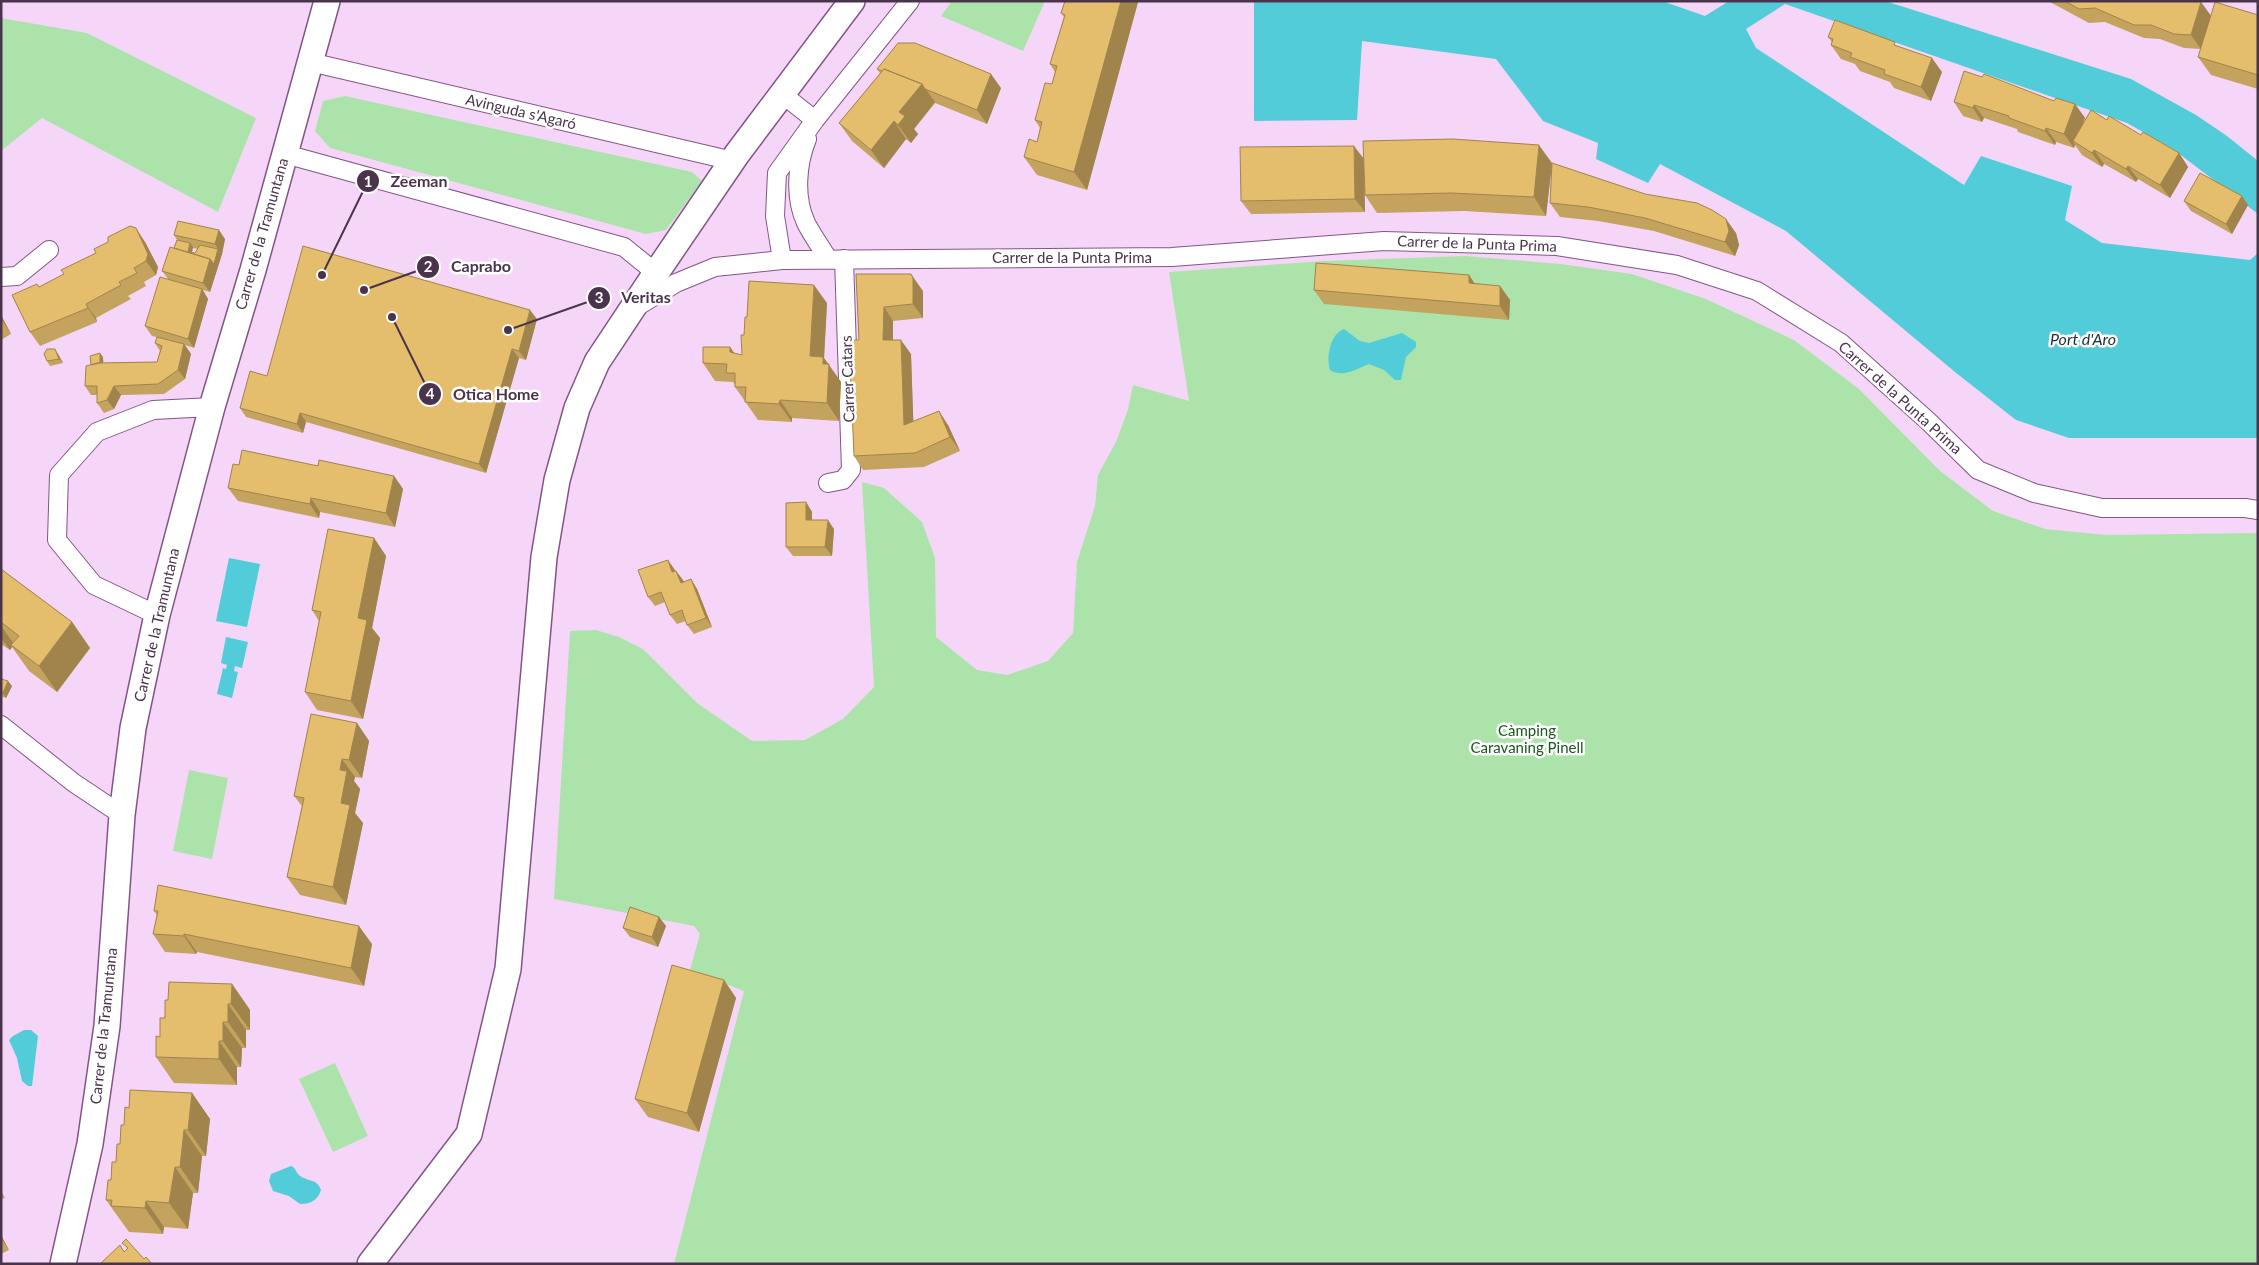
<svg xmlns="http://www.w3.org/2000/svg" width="2259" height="1265" font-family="Lato,sans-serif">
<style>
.green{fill:#ace3ab}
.water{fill:#51ccd8}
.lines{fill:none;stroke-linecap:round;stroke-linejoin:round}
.street-casing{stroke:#835587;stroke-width:20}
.secondary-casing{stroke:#835587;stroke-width:28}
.street{stroke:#fff;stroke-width:18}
.secondary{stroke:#fff;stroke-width:25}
.wall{fill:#c4a35e;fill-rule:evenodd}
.shaded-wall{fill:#a0844c}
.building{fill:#e4bd6d;stroke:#a0844c}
.labels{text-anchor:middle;stroke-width:5;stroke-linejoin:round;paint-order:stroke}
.street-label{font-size:15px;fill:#4a344b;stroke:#fff}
.park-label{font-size:15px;fill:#18581d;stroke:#fff}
.water-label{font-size:16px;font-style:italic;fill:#1c3134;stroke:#fff}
.leader{fill:none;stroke:#4a344b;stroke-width:2}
.callout-dot{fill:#4a344b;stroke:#fff;stroke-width:2}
.mark-label{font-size:15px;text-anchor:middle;font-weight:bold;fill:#fff}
.callout-label{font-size:16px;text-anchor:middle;font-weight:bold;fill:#4a344b;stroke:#fff;stroke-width:5;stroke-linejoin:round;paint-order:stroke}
</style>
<rect width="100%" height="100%" fill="#f6d6f8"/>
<path class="green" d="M952,1H1045L1023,51L941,16Z
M1,18L87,33L256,118L218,212L42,118L1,151Z
M345,96L692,172L702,181L666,230L646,234L330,148L315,131L323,101Z
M1465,256L1561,264L1632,274L1706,299L1794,340L1859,389L1940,471L1993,511L2045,529L2105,535L2258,533V1264H674L744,991L690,970L700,934L694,926L554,899L570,631L596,630L619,637L643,649L697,703L752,741L805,740L843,719L874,687L862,482L884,488L922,522L935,558L936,637L977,670L1007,675L1048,661L1073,633L1077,562L1095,506L1098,475L1117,440L1128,409L1133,385L1189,401L1169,272L1324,261Z
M189,770L228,778L212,859L173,851Z
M335,1063L368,1136L333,1152L299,1079Z"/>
<path class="water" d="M1254,1H1662L1705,16L1729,1H1885L2131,79L2196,115L2227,136L2258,161V214L2173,149L2127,123L1785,4L1746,29L1756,48L1964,185L1981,156L2072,186L2065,220L2102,243L2250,260L2258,253V438H2069L2016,420L1955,372L1786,231L1660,164L1648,183L1596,159L1598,143L1543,121L1496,59L1362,41L1357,120L1254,121Z
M1344,329L1360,341L1369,343L1402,333L1416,342V347L1406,357L1401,380H1395L1384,370L1369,364C1356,369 1343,378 1330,370C1326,358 1330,334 1344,329Z
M229,558L260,564L247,627L216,621Z
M226,637L248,642L242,668L235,666L234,671L238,672L232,698L217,694L223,668L226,669L227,665L221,663Z
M24,1030H31L38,1036L32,1086H28L22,1081L17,1058L9,1040L13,1036Z
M291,1166C296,1168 295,1171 299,1175C307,1182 317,1178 321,1190C318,1200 311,1204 300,1204L289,1196L273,1191L269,1181L271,1174Z"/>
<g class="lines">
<defs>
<path id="street" d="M310,62L733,161
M782,94L815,120
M807,139C797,164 794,197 806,223C812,235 821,247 828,259
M285,154L624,247L656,273
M782,260L775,216L777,173L815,120L910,1
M1,277L17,276L49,250
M638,306L676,283L715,267L782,260L1172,257L1384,241L1557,246L1677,265L1757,291L1841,343L1928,421L1978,470L2034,493L2102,508H2245L2258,510
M828,483L843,480L851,470L844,259
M157,615L94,585L57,540L59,475L97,432L153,410L212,407
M1,725L74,783L122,815"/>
<path id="secondary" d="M63,1264L90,1144L107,1026L122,815L133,728L157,615L212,407L253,270L327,1
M370,1264L469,1134L508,969L544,557L557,480L577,408L597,362L656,273L737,154L852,1"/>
</defs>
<use href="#street" class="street-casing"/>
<use href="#secondary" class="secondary-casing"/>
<use href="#street" class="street"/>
<use href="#secondary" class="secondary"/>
</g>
<path class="wall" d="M1065,1H1138V2L1087,190L1037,175L1024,157L1037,142L1040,128L1035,120L1052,84L1055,72L1050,64L1064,17L1061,13Z
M2048,1H2198L2201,2L2211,16L2258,15V89L2211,75L2198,57L2201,49L2184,48L2160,39L2144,38L2105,22L2089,23Z
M1828,37L1898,46L1942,72L1931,101L1894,88L1890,82L1860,71L1855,64L1841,59L1831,45L1832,42Z
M877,69L1001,88L987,124L935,103L914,129L918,134L911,143L906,139L884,168L852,141L839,123L880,73Z
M2054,101L2075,104L2085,118L2082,125L2107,120L2179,153L2188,167L2170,198L2138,179L2136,182L2104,164L2102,167L2082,155L2075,145L2074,148L2056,142L2055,145L2018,132L2017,129L1984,118L1982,122L1963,116L1954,102Z
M1364,159L1552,163L1736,233L1739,245L1735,256L1654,231L1598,221L1560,217L1550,203L1552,164L1546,216L1464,211L1377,213L1365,195L1364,178L1365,212L1251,214L1241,201Z
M2242,196L2248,205L2232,234L2191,211L2184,201Z
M174,235L225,239L222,254L210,292L203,290L208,299L194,348L185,345L191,354L185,379L164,394L121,395L114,409L104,413L97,403V395H91L85,386L91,365L103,357V363L157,362L160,351L155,343L157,337L152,336L145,326L169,280L162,271L174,248L177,240ZM193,248L198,249L195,253H192Z
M145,242L158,267L156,275L144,282L146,286L128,296L131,299L96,318L97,322L40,346L30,332L39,287Z
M856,274L923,291V318L893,321V340L911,354L913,421L948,425L960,451L924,467L863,470L854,456L859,340Z
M1469,275L1475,284L1500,286L1510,300L1509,320L1324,304L1314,290Z
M827,303L824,358L841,382L839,421L792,418V422L758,420L735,387V385L733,382L715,381L703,363L730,347L734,353L742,355L747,317Z
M1,315L11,334L1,340Z
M537,319L526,360L519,358L486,473L306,422L303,433L246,417L240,408L267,376Z
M58,354L63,363L50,366L47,361Z
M239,465L318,466L394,476L403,489L395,527L320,512L319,518L238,501L228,488Z
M806,502L812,512V520L834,529L832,556H793L786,547Z
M374,538L386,556L372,628L380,638L363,719L317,710L305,692L319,621L312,610Z
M1,569L72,622L90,648L57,692L29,671L12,647L10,650L1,644Z
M675,570V571H676L684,582L691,579L697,589L712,627L694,634L687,625L686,621L677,624L670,615L665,602L655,606L648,597Z
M1,679L12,686L6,698L1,696Z
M357,723L369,741L362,778L355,777L354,781L360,789L355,813L363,823L346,905L300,895L287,877L302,806L294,796Z
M154,911L372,944L364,986L197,952L196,954L165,952L153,934L157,915Z
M659,917L666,926L658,947L630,937L623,928Z
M724,980L736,998L699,1132L648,1117L635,1099Z
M232,984L250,1010V1030H246V1048H242L241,1067H237V1085L174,1083L156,1057L168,1000Z
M192,1093L210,1119L206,1156H202L198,1193H193L188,1229L164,1227L163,1234L129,1232L106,1200L129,1108Z
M1,1191L5,1198L1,1199Z
M1,1235L9,1250L1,1254Z"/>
<path class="shaded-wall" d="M1121,1H1138V2L1087,190L1074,172Z
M2201,2L2211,16L2201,49L2191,35Z
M1932,58L1942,72L1931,101L1921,87Z
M991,74L1001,88L987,124L977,110Z
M922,84L935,102L914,129L918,134L911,143L898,125L899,112Z
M2075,104L2085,118L2076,143L2073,141L2075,145L2074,148L2064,134Z
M1974,105L1984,118L1982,122L1973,108Z
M894,121L906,139L884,168L871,150Z
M2046,128L2056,142L2055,145L2045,131Z
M1539,145L1552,163L1546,216L1534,197Z
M1354,146L1364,159L1365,212L1355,199Z
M2094,150L2104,164L2102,167L2092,153Z
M2179,153L2188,167L2170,198L2160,185Z
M2128,166L2138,179L2136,182L2126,169Z
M2242,196L2248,205L2232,234L2226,224Z
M1726,219L1736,233L1739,245L1735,256L1725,242Z
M136,228L145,242L158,267L156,275L146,261Z
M219,230L225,239L222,254L210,292L203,283L210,259L218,249L215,244Z
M190,243L193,247L191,256L188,252Z
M911,274L923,291V318L913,304Z
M1469,275L1478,289L1469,283Z
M814,285L827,303L824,358L841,382L839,421L827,403L810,356Z
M1500,286L1510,300L1509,320L1500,306Z
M202,289L208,299L194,348L188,339Z
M86,304L96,318L97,322L88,308Z
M884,307L893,321V354L883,340Z
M530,310L537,319L526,360L519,351Z
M1,315L11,334L1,319Z
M901,340L911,354L914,439L904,425Z
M184,344L191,354L185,379L178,370Z
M730,347L743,365L730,352Z
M55,349L58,354L63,363L59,359Z
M512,349L519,358L486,473L479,464Z
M100,353L103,357L104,373L100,368Z
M114,386L121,395L114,409L107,400Z
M780,400L792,418V422L779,404Z
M939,411L948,425L960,451L950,437Z
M300,413L306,422L303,433L297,424Z
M394,476L403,489L395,527L386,513Z
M311,498L320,512L319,518L310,504Z
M806,502L812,512V530L806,520Z
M828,520L834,529L832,556L825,547Z
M374,538L386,556L372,628L380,638L363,719L351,701L358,618Z
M668,560L675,570L679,582L672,572Z
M676,571L683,580L688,592L681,583Z
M691,579L697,589L712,627L706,618Z
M72,622L90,648L57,692L39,666Z
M1,626L14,644L11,645L12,647L10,650L1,638Z
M8,681L12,686L6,698L3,693Z
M357,723L369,741L362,778L349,760Z
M342,759L355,777L354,781L360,789L355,813L363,823L346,905L333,887L341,803L340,770Z
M659,917L666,926L658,947L652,937Z
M359,926L372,944L364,986L351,968Z
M184,934L197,952L196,954L184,936Z
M724,980L736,998L699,1132L687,1113Z
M232,984L250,1010V1030L231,1004Z
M228,1004L246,1030V1048L228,1022Z
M223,1022L242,1048L241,1067L223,1041Z
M219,1041L237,1067V1085L219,1059Z
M192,1093L210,1119L206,1156L188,1130Z
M184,1130L202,1156L198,1193L180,1167Z
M175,1167L193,1193L188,1229L169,1203Z
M146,1201L164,1227L163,1234L145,1208Z
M1,1235L9,1250L1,1238Z"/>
<path class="building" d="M1065,1H1121L1074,172L1024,157L1029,139L1037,142L1042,122L1035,120L1045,83L1052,84L1057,66L1050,64L1065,15L1061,13Z
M2065,1H2198L2201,2L2191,35L2174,34L2151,25H2134L2095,8L2079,9Z
M2215,2L2258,15V75L2198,57Z
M1835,20L1895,42L1894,45L1932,58L1921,87L1884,74L1885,70L1850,57L1852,53L1831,45L1833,39L1828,37Z
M898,43H915L991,74L977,110L925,89L922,84L884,69L882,71L877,69Z
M884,69L922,84L899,112L905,116L898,125L894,121L871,150L839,123Z
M1964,71L1982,77L1984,74L2054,101L2056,98L2075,104L2064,134L2046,128L2045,131L2009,118V116L1974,105L1973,108L1954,102Z
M2091,110L2107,120L2109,116L2141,135L2143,132L2179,153L2160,185L2128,166L2126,169L2094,150L2092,153L2073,141Z
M1453,139L1539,145L1534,197L1451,193L1365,195L1363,141Z
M1354,146L1355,199L1241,201L1240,147Z
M1552,163L1645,194L1697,203L1712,210L1726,219L1729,231L1725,242L1645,218L1588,207L1550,203Z
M2200,173L2242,196L2226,224L2184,201Z
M178,221L219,230L215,244L174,235Z
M130,226L136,228L148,254L146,261L134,268L137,273L119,282L121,285L86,304L88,308L30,332L12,295L37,284L39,287L64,274L61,270L96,253L94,249L108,242V237Z
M177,240L190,243L188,252L195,253L200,245L218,249L214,264L210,259L174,248Z
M303,246L530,310L519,351L512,349L479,464L300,413L297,424L240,408L250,371L267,376Z
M170,247L210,259L203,283L162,271Z
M1316,263L1469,275V283L1500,286V306L1314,290Z
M856,274H911L913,278V304L884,307L883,340H901L904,425L939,411L950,437L915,453L854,456L849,340H859Z
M160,277L202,289L188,339L145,326Z
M749,281L814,285L810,356L823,357V364H829L827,403L780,400L779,404L745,402L746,387H735V373H726L727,364L703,363V347H730V352L742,355L741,335H744L745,317H747Z
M157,337L184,344L178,370L158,384L114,386L107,400L97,403V386H85L86,366L97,363L157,362L162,346L155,343Z
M47,349H55L59,359L47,361L44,354Z
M100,353V363L91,365L90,356Z
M242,450L318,466L319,460L394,476L386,513L311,498L310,504L228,488L233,464L239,465Z
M806,502V520H828L825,547H786V503Z
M328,529L374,538L358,618L367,620L351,701L305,692L321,612L312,610Z
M668,560L672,572L676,571L681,583L691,579L706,618L687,625L682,610L670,615L661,592L648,597L638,570Z
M1,569L72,622L39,666L11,645L19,636L1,622Z
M1,679L8,681L3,693H1Z
M311,714L357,723L349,760L342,759L340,770L347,771L341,803L350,805L333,887L287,877L304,798L294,796Z
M158,885L359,926L351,968L184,934V936L153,934L158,911H154Z
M630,907L659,917L652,937L623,928Z
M672,965L724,980L687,1113L635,1099Z
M169,982L232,984L231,1004H228V1022H223V1041H219V1059L156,1057V1036L160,1037V1018H165V1000H168Z
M130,1090L192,1093L188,1130H184L180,1167H175L169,1203L146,1201L145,1208L111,1206L112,1200H106L108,1180H111L112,1162H116L117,1144H120L121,1125H124L125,1107L129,1108Z
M126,1239L144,1259L146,1257L152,1264H100L120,1245L124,1252L128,1248L122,1243Z"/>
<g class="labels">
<g class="street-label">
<text transform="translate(521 112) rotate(13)" y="5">Avinguda s'Agaró</text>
<text transform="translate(262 234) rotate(-74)" y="5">Carrer de la Tramuntana</text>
<text transform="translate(1477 244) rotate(2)" y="5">Carrer de la Punta Prima</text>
<text x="1072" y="263">Carrer de la Punta Prima</text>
<text transform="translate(848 379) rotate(-92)" y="5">Carrer Catars</text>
<text transform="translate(1900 398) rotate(42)" y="5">Carrer de la Punta Prima</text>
<text transform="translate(157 625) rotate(-77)" y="5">Carrer de la Tramuntana</text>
<text transform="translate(104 1026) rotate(-84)" y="5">Carrer de la Tramuntana</text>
</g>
<g class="park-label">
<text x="1527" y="736">Càmping<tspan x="1527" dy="17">Caravaning Pinell</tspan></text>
</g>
<g class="water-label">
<text x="2083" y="345">Port d'Aro</text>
</g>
</g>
<path class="leader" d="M322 275L368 181M364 290L428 267M508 330L599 298M392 317L430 394"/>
<g class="callout-dot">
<circle cx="322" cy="275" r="5"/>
<circle cx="364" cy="290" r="5"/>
<circle cx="508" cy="330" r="5"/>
<circle cx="392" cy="317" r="5"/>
<circle cx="368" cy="181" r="12"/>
<circle cx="428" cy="267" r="12"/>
<circle cx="599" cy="298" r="12"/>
<circle cx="430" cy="394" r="12"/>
</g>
<g class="mark-label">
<text x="368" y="187">1</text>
<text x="428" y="272">2</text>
<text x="599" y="303">3</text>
<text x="430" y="399">4</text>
</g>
<g class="callout-label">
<text x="419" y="187">Zeeman</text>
<text x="481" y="272">Caprabo</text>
<text x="646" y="303">Veritas</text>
<text x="496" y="400">Otica Home</text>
</g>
<rect width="2259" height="1265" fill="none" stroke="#4a344b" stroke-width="5"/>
</svg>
